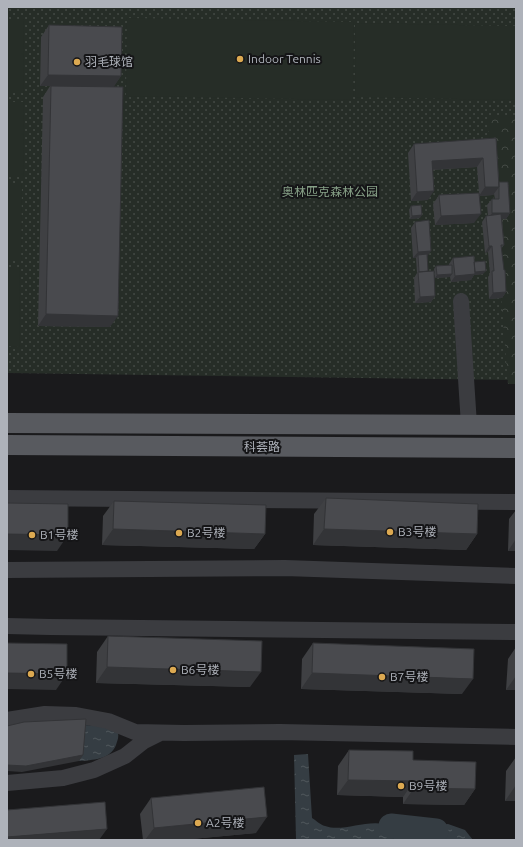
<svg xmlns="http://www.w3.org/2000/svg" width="523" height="847" font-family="Ubuntu,'Noto Sans SC',sans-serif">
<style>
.grass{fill:url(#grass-dots)}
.forest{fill:url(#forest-crowns)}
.garden{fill:#262d27}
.water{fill:url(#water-ripples)}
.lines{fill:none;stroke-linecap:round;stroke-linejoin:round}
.river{stroke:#353d43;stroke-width:25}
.minor{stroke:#3b3c40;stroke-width:16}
.major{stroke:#585a5f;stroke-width:20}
.wall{fill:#3f4043}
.shaded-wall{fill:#333437}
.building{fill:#494a4e;stroke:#333437}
.poi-dot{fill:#dca951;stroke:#151517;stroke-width:1.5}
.labels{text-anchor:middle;stroke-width:4;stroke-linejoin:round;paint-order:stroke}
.poi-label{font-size:12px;fill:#aeb2ba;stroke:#151517;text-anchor:start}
.park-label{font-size:12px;fill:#88a288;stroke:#151517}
.street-label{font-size:12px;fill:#aeb2ba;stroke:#151517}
</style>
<defs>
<pattern id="grass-dots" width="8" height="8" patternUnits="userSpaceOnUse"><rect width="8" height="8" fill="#262d27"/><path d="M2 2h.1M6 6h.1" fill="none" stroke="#434944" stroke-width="1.8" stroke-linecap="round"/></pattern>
<pattern id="forest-crowns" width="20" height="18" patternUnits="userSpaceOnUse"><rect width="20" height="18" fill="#262d27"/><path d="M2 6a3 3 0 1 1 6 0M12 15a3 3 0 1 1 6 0" fill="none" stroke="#434944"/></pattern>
<pattern id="water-ripples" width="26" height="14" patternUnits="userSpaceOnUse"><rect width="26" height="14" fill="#353d43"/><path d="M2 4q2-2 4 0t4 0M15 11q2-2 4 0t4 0" fill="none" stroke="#50575c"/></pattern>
</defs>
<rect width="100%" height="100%" fill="#1a1a1c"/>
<path class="grass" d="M7,7H516V380L7,373Z"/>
<path class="forest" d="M487,116L516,117V384H508Z"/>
<path class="garden" d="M127,18L354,22L353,100L126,96Z
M7,19H24L23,93H7Z
M356,23L516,26V100L355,97Z
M7,102H24L23,176H7Z
M7,184H22L21,261H7Z
M7,267H20L19,347L7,346Z"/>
<path class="water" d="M82,725L104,726L118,733C119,738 117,741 116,745C110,760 92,760 79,761Z
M308,754L312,818C316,820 320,825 325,826C344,833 369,817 391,826L393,840L296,839L294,755Z
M448,824L465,830L473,840C460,840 447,841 435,836L436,831L439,825Z"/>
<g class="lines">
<path class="river" d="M391,826L436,831"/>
<path class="minor" d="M461,301L469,425
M7,498L516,502
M7,570L285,568L516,576
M7,626L50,627L516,632
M7,720L45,714L76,715L108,721L135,732L184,733L280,732L516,737
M7,783L63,778L94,770L125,756L144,741L160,733"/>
<path class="major" d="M7,423L516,425
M7,445L516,448"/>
</g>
<path class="wall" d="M49,25L121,76L113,87L110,327L38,326L43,97L50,86H40L41,37Z
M496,138L499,182L510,213L506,219H502L504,245L501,249L506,292L502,298L489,299L488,277L490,274L488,252L485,253L482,222L486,216H488L487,205L492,199H495L494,194L493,195L480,196L474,223L435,225L433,204L439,195L479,193L477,167L432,170L428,200L411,201L408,153L414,144Z
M411,206L420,218L410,219L409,210Z
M415,222L427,256L428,271L435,296L431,302L415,303L414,278L417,273L416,258H413L411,228Z
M453,258L483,274L474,275L471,280L451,282L450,277L435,278L434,269L436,266L449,265V264Z
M326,498L477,534L466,550L313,545L314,514Z
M114,501L265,534L254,549L102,545L103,516Z
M516,510V551H508L509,519Z
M108,636L250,687L96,683L97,652Z
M313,643L462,694L301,689L302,659Z
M516,647V690H506L508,659Z
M349,750L413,760L475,789L464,805L403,804V797L337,795L338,766Z
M516,757V801H505L506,771Z
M151,798L256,833L181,840H143L140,814Z"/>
<path class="shaded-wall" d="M48,75L121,76L113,88L51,86H40Z
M483,158L477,167L425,170L432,161Z
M485,187H499L493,195L479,196Z
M434,191L428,200L411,201L417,192Z
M492,213H510L506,219H488Z
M481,214L474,223L435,225L441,216Z
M422,215L420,218L410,219L412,216Z
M489,246H492L488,252L485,253Z
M431,251L427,257L418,255L416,258H413L418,252Z
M486,271L483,274L474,275L471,280L451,282L455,276L473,272Z
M452,274L450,277L435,278L437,275Z
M506,292L502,298L489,299L493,293Z
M435,296L431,302L415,303L420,297Z
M46,314L118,316L110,327L38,326Z
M113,529L265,534L254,549L102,545Z
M324,529L477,534L466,550L313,545Z
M7,534L68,535L57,551L7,550Z
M516,539V551H508Z
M107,667L261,672L250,687L96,683Z
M7,673L67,674L56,690L7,689Z
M312,673L473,679L462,694L301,689Z
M516,676V690H506Z
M83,755L79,761L22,772L7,771V765Z
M348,780L414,781L403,797L337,795Z
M516,785V801H505Z
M414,788L475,789L464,805L403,804Z
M267,817L256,833L181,840H145L154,828Z
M107,829L99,840H7V837Z"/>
<path class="building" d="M49,25L122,27L121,76L48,75Z
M51,86L123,87L118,316L46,314Z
M496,138L499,187H485L483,158L432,161L434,191L417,192L414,144Z
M499,182H508L510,213H492V199H499Z
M479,193L481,214L441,216L439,195Z
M421,205L422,215L412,216L411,206Z
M501,214L504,245H501L504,270H505L506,292L493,293L492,271H494L492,246H489L486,216Z
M429,220L431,251L418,252L415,222Z
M427,254L428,271L419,272L418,255Z
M474,256L475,274L455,276L453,258Z
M485,261L486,271L475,272L474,262Z
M452,265V274L437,275L436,266Z
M434,271L435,296L420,297L418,272Z
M326,498L478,504L477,534L324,529Z
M114,501L266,505L265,534L113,529Z
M7,503L68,504V535L7,534Z
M108,636L262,641L261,672L107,667Z
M7,643L67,644V674L7,673Z
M313,643L474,649L473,679L312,673Z
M86,719L83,755L26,766L7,765V726L24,722Z
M349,750L413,751V760L476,762L475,789L414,788V781L348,780Z
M264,787L267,817L154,828L151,798Z
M105,802L107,829L7,837V810Z"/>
<g class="poi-dot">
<circle cx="240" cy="59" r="4"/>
<circle cx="77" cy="62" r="4"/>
<circle cx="390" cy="532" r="4"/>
<circle cx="179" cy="533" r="4"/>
<circle cx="32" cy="535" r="4"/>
<circle cx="173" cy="670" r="4"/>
<circle cx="31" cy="674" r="4"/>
<circle cx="382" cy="677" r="4"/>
<circle cx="401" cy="786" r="4"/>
<circle cx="198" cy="823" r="4"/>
</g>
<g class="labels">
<g class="poi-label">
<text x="248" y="63">Indoor Tennis</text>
<text x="85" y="66">羽毛球馆</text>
<text x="398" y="536">B3号楼</text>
<text x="187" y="537">B2号楼</text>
<text x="40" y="539">B1号楼</text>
<text x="181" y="674">B6号楼</text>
<text x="39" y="678">B5号楼</text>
<text x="390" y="681">B7号楼</text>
<text x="409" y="790">B9号楼</text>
<text x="206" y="827">A2号楼</text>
</g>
<g class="park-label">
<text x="330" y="196">奥林匹克森林公园</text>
</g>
<g class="street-label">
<text x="262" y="451">科荟路</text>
</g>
</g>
<rect width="523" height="847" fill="none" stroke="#aeb2ba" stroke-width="16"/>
</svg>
